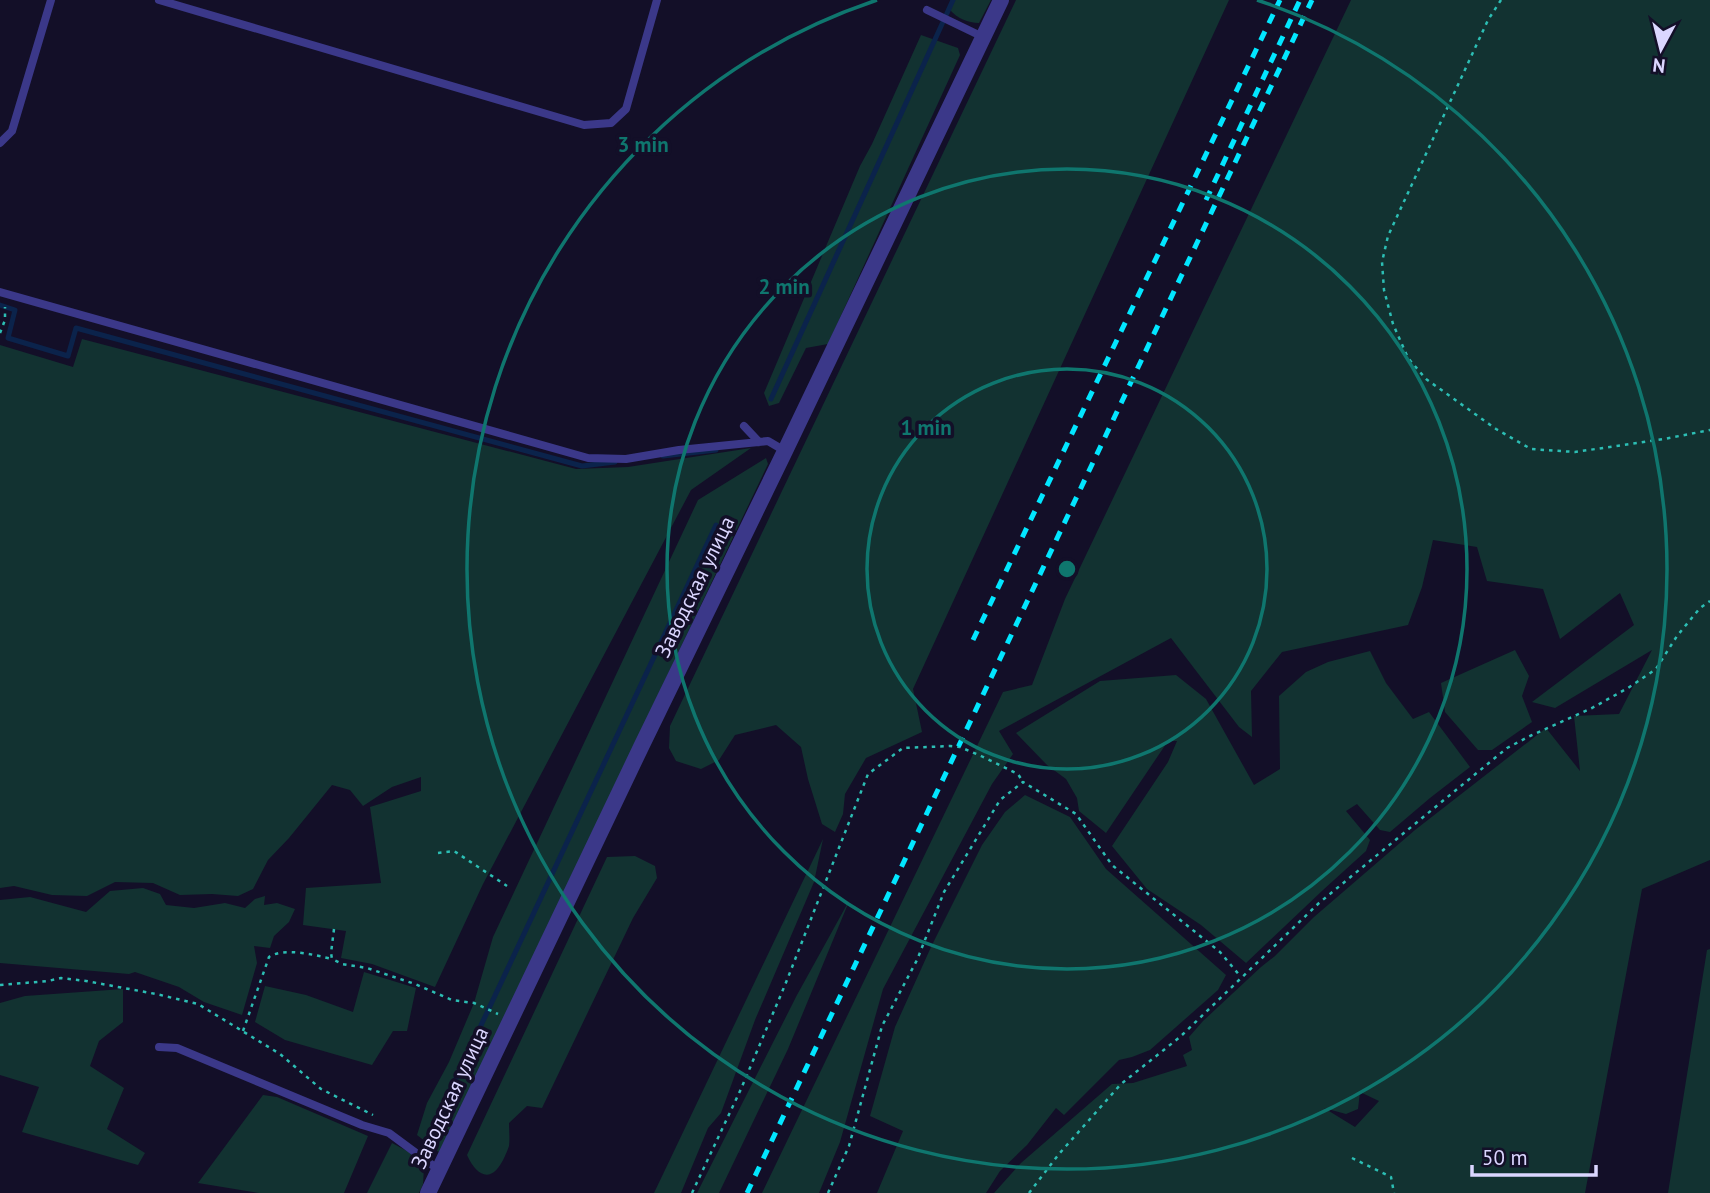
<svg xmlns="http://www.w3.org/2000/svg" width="1710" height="1193" font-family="'PT Sans',sans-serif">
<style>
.green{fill:#123231;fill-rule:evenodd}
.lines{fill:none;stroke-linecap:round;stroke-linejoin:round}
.stream{stroke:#0b234b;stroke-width:5}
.path{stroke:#2cbeb4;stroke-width:2.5;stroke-dasharray:3.5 5;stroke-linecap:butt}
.lane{stroke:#3b3889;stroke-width:8}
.street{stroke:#3b3889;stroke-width:16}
.rail{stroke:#02e6ff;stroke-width:5;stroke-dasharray:10 9;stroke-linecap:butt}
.ring{fill:none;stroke:#0f766e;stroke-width:3.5}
.labels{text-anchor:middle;stroke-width:7;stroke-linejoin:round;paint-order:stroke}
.street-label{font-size:21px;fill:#dbd6ff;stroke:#130f28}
.centre{fill:#0f766e;stroke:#130f28;stroke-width:3.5}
.ring-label{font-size:21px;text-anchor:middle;font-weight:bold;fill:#0f766e;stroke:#130f28;stroke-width:7;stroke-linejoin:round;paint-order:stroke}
</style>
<rect width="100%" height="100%" fill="#130f28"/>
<path class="green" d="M955,0H991L979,23C968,23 957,18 950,10Z
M1016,0H1229L913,689L922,732L866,758L845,794L843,814L835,832L822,824L808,779L801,747L776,725L735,735L719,760L701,769L676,761L669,748L670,726Z
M1351,0H1710V860L1642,889L1585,1193H994L1021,1163L1112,1084L1133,1083L1187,1066L1183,1055L1192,1050L1189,1037L1203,1021L1261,967L1275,956L1314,917L1415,830L1546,728L1580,771L1574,716L1619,714L1652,650L1555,708L1532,702L1634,625L1620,593L1560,639L1543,589L1487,581L1477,547L1433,540L1422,587L1408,625L1282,652L1251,691L1252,737L1239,727L1171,638L999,731L1013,754L992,784L883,989L840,1142L819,1193H762L1003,692L1032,685L1065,599ZM1360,1092L1379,1101L1355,1127L1324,1108L1346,1114L1358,1109Z
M921,35L958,48L960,55L828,344L806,348L779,403L769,406L764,393L860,166L872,144Z
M82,339L576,469L628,467L751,448L691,490L483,884L435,987L372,964L341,958L346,931L303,925L306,888L381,883L370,807L421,791V777L392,787L363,806L350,790L332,785L289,838L268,860L253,889L238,896L212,894L180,895L153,883L115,882L87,896L52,895L14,886L0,888V345L73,367Z
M766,458L768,464L440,1153L417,1135L427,1103L449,1062L474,1003L493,937L698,500Z
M1515,650L1529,676L1522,696L1532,722L1492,750H1478L1445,712L1441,683Z
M1370,651L1386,683L1413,719L1429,712L1470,767L1430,798L1390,832L1380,830L1357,804L1346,811L1370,840L1366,851L1323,890L1246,963L1201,925L1147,889L1112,846L1168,762L1177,741H1168L1106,833L1079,811L1077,798L1066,779L1047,765L1016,733L1100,681L1176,675L1206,699L1254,785L1280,769L1279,696L1306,672L1328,662Z
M1025,795L1070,817L1106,869L1226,975L1218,990L1150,1050L1132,1057L1119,1060L1064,1115L1056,1108L1027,1145L1000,1171L986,1193H877L903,1131L870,1116L895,1027L931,947L982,845L1005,812Z
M823,839L814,882L755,1020L721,1113L708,1128L681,1193H654Z
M635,856L655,866L657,878L633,918L542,1108L527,1106L509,1123C509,1130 510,1139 509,1146C508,1149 506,1154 505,1156C493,1183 478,1179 467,1155L607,857Z
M143,888L160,894L166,905L194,908L225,903L245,908L255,899L265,896L264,905L277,903L295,909L289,922L274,936L270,948L254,946L257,963L242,1015L204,1002L179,987L135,972L129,974L0,963V900L30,897L86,912L110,891Z
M850,899L788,1049L719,1193H697L797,995Z
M1710,949V1193H1668L1707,950Z
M364,972L416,988L407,1031H393L372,1065L285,1040L255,1022L265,986L306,995L353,1012Z
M123,989V1022L99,1041L90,1066L124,1088L107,1129L145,1153L138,1165L22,1132L39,1087L0,1075V1003L25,996Z
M263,1095L277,1097L368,1136L344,1193H259L198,1183Z
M392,1143L409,1152L424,1168L423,1184L419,1193H367Z"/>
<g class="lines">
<path class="stream" d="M0,305L15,310L8,338L68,356L76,328L582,466L615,462
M771,399L953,0
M663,456L716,450
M437,1119L716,525"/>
<path class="path" d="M1501,0L1488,20L1388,236L1382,262L1384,290L1393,324L1408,358L1426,379L1496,429L1531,449L1575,452L1664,439L1710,430
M0,333L5,320V307
M438,853L454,851L507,886
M334,929L331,953L332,959L342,964L367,968L415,984L452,1000L474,1003L498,1014
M0,985L48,981L61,978L86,981L156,994L198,1004L280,1054L321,1089L373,1115
M243,1031L269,957C284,947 315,955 332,959
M1352,1158L1391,1177L1394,1193
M692,1193L741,1089L785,985L868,774L903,748L950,746L960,747L981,756L1018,774L1023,782
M828,1193L849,1146L882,1026L917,960L944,892L1000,800L1023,782L1076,814L1112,865L1220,952L1241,977
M1029,1193L1059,1154L1121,1084L1180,1037L1319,903L1507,748L1530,736L1592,708L1628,688L1656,669L1677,636L1700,608L1710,601"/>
<path class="lane" d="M159,0L584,125L611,123L626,109L657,0
M927,10L983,37
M0,143L12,131L51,0
M0,292L588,458L626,459L679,450L768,441L785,451
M744,426L759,442
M159,1047L177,1048L362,1125L389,1133L439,1170"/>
<path class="street" d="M428,1193L641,747L785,451L1001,0"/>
<path class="rail" d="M1206,200L1300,0
M973,640L1280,0
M747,1193L1312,0"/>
</g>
<g class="ring">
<circle cx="1067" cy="569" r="200"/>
<circle cx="1067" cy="569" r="400"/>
<path d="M1257 0A600 600 0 1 1 877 0"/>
</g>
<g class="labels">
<g class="street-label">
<text transform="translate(695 587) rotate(-64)" y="7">Заводская улица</text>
<text transform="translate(450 1098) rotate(-65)" y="7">Заводская улица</text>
</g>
</g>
<circle cx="1067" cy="569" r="10" class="centre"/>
<g class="ring-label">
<text x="643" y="152">3 min</text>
<text x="784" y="294">2 min</text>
<text x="926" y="435">1 min</text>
</g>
<g transform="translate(1661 49) rotate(187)" stroke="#130f28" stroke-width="5" paint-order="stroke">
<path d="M0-5L12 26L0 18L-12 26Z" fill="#dbd6ff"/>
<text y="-10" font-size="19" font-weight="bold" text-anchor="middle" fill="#dbd6ff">N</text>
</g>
<path d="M1472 1165v10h124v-10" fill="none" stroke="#dbd6ff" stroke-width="3.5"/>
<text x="1482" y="1165" font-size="21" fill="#dbd6ff" stroke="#130f28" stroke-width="5" paint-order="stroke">50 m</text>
</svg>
